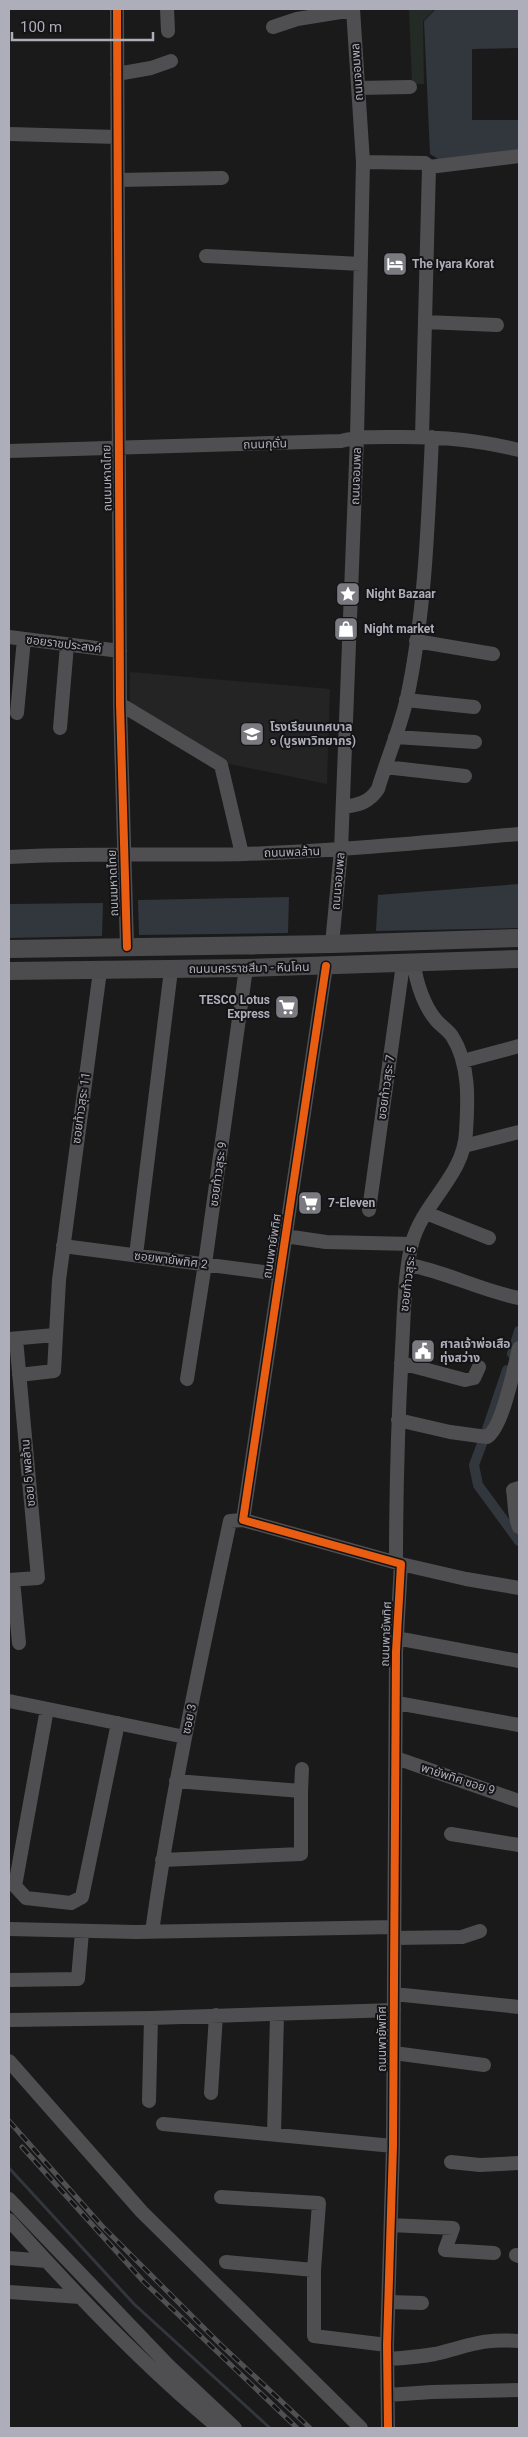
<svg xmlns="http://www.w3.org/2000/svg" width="528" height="2437" font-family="Roboto,'Noto Sans Thai',sans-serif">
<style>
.built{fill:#242425}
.green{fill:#242a25}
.water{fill:#32363d}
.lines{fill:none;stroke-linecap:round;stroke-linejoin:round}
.stream{stroke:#32363d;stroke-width:3}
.canal{stroke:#32363d;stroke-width:10}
.minor{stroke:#4f4f52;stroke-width:14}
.major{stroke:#4c4c4e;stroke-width:18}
.rail-casing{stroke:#505053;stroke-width:5}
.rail{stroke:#141416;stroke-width:3;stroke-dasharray:9;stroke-linecap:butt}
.cycleway-casing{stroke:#141416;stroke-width:11}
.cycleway{stroke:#e95d12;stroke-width:8}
.labels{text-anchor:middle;stroke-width:4;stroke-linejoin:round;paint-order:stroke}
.street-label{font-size:12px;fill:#adaeb9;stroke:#141416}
.poi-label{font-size:12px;font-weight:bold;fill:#adaeb9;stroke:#141416;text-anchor:start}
</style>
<rect width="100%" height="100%" fill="#1a1a1a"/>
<path class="built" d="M130,672L330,689L327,784L220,762L130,706Z"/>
<path class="green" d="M409,9H435L423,21L424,84H412Z"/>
<path class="water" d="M436,9H519V48L472,49V120H519V149L440,160L430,154L424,21Z
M519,884V928L376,931L378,895Z
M289,897L288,933L139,935L138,900Z
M103,903L102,936L9,938V904Z"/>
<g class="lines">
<path class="stream" d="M9,2168L134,2304L270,2428"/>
<path class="canal" d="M512,1354L519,1331
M486,1432L507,1370
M483,1441L474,1465L478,1485L519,1541"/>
<path class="minor" d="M117,9L120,704L127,947
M167,9L168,31
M273,27L297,19L353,10
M117,74L151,68L171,61
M358,88L410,87
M9,134L117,137
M363,162L425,163L429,167L422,437
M429,167L519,156
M118,180L222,178
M206,256L361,264
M425,322L497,325
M9,451L341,441C361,436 381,437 402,437C445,437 477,440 519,450
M9,637L120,651
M416,641L493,654
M406,700L474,707
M120,704L221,765L242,854
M17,713L24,639
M60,728L67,645
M395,737L475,742
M385,767L465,776
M343,807C358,805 369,803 378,789C387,759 400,729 407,698C425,613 428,524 432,437
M9,857C87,852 165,856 244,854C336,851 427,842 519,834
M332,944L341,850L357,437L363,162L353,9
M326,966L243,1520L401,1564L396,1652L393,2146L387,2345L388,2428
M463,1061L519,1046
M464,1146L519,1132
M369,1210L403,964
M426,1213L489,1238
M285,1236L326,1242L412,1244
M63,1246L279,1274
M136,1255L171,970
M409,1265C447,1272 482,1291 519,1298
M9,1339L55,1335
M401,1363L465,1380L474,1378L479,1367
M19,1375L54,1371L59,1280L100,971
M187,1379L205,1264L246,968
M398,1420L450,1432L487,1437C503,1427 514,1368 519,1348
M519,1488L513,1490C515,1501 514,1517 519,1527
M396,1561C396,1490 398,1420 402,1349C404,1316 404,1275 412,1243C423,1202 464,1176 466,1132C468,1101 470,1064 452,1036C448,1030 441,1026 436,1020C424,1006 416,982 414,964
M401,1564L466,1579L519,1588
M9,1580L38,1578L16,1339
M13,1580L19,1643
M396,1638L519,1661
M9,1701L185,1737
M397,1703L519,1725
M47,1709L15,1886L26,1898L71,1903L82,1897L118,1723
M396,1758L519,1801
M301,1791L302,1769
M451,1834L519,1845
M162,1860L301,1854V1791L176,1781
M9,1929L136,1932L394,1927
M152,1932C171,1794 201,1658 230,1521L243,1520
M394,1938L462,1937L480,1931
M9,1980L78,1979L82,1932
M394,1994L519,2007
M9,2020L151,2018L394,2010
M394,2053L484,2065
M9,2061L142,2212L361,2428
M211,2093L216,2015
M149,2101L151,2018
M163,2124L393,2146
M274,2134L277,2015
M451,2162L480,2165L519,2163
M221,2197L319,2203L314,2270V2336L387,2345
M9,2199L168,2365L235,2428
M9,2220C75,2293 143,2365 219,2428
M391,2225L453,2228L445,2250L494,2253
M516,2255L519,2256
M9,2258L46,2261
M226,2262L314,2270
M9,2292L80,2297
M389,2302L422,2303
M388,2359C403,2358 419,2357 435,2354C469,2346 482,2338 519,2341
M388,2395L432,2392L519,2390"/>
<path class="major" d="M9,949L332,944L519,938
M9,971L246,968L519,959"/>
<defs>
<path id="rail" d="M9,2121L102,2226L220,2344L310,2428
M22,2147L143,2281L297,2428"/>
</defs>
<use href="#rail" class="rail-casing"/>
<use href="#rail" class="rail"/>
<defs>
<path id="cycleway" d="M117,9L120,704L127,947
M326,966L243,1520L401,1564L396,1652L393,2146L387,2345L388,2428"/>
</defs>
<use href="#cycleway" class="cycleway-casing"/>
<use href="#cycleway" class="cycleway"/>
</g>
<defs>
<symbol id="hotel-square" viewBox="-11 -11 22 22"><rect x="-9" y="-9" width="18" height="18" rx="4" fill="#7a7a81" stroke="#141416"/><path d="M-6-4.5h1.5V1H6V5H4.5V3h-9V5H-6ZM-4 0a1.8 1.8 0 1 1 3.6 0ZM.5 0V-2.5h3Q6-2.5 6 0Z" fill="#fff"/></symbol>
<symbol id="sight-square" viewBox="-11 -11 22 22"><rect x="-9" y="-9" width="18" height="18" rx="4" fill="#7a7a81" stroke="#141416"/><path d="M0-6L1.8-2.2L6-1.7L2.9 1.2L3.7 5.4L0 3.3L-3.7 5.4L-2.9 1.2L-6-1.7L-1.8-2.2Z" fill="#fff"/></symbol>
<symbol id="shop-square" viewBox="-11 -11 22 22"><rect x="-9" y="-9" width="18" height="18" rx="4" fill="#7a7a81" stroke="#141416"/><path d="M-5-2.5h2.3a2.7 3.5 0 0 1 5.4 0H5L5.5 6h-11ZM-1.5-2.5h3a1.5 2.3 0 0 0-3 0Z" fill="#fff"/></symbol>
<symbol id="school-square" viewBox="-11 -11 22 22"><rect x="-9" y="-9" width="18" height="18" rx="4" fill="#7a7a81" stroke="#141416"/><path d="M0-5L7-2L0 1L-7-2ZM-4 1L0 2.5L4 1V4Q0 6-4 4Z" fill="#fff"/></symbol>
<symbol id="supermarket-square" viewBox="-11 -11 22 22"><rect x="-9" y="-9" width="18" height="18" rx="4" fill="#7a7a81" stroke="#141416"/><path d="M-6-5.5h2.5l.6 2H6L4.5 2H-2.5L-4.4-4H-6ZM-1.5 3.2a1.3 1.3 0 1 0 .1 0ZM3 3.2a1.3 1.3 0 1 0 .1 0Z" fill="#fff"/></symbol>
<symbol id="civic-square" viewBox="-11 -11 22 22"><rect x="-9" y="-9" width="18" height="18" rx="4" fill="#7a7a81" stroke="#141416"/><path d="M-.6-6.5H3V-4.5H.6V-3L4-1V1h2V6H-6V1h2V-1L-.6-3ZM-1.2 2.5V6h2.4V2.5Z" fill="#fff"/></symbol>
</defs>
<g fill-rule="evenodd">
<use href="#hotel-square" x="381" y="250" width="28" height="28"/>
<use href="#sight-square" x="334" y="580" width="28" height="28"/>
<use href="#shop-square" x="332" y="615" width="28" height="28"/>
<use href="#school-square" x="238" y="720" width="28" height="28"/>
<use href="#supermarket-square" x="273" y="993" width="28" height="28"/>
<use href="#supermarket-square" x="296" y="1189" width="28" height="28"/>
<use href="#civic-square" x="409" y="1337" width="28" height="28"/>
</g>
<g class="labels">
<g class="street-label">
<text transform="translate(357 72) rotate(-94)" y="4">ถนนจอมพล</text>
<text transform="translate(265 444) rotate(-2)" y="4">ถนนกุดั่น</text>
<text transform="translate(356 476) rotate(-88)" y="4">ถนนจอมพล</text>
<text transform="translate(107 478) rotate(-91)" y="4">ถนนมหาดไทย</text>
<text transform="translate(64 644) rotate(7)" y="4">ซอยราชประสงค์</text>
<text transform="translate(292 852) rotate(-2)" y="4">ถนนพลล้าน</text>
<text transform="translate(338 881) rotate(-85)" y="4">ถนนจอมพล</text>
<text transform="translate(113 883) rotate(-92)" y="4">ถนนมหาดไทย</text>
<text transform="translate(249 968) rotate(-1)" y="4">ถนนนครราชสีมา - หินโคน</text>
<text transform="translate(386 1087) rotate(-82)" y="4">ซอยท้าวสุระ 7</text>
<text transform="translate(81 1108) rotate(-82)" y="4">ซอยท้าวสุระ 11</text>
<text transform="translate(218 1174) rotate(-82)" y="4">ซอยท้าวสุระ 9</text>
<text transform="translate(272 1246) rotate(-81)" y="4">ถนนพายัพทิศ</text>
<text transform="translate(171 1260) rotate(7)" y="4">ซอยพายัพทิศ 2</text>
<text transform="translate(408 1279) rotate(-83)" y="4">ซอยท้าวสุระ 5</text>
<text transform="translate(28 1473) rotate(-95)" y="4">ซอย 5 พลล้าน</text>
<text transform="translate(386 1634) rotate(-88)" y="4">ถนนพายัพทิศ</text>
<text transform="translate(189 1719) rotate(-78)" y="4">ซอย 3</text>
<text transform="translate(458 1779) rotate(18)" y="4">พายัพทิศ ซอย 9</text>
<text transform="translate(382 2039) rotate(-90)" y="4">ถนนพายัพทิศ</text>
</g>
<g class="poi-label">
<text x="412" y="268">The Iyara Korat</text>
<text x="366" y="598">Night Bazaar</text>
<text x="364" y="633">Night market</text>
<text x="270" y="731">โรงเรียนเทศบาล<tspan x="270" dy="14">๑ (บูรพาวิทยากร)</tspan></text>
<text x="270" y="1004" text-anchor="end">TESCO Lotus<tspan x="270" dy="14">Express</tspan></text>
<text x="328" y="1207">7-Eleven</text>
<text x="440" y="1348">ศาลเจ้าพ่อเสือ<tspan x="440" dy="14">ทุ่งสว่าง</tspan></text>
</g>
</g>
<rect width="528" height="2437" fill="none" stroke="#adaeb9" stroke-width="20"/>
<path d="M12 32v8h141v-8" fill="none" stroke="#adaeb9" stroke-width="2.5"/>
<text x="20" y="32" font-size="15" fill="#adaeb9" stroke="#141416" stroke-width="4" paint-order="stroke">100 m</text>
</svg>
